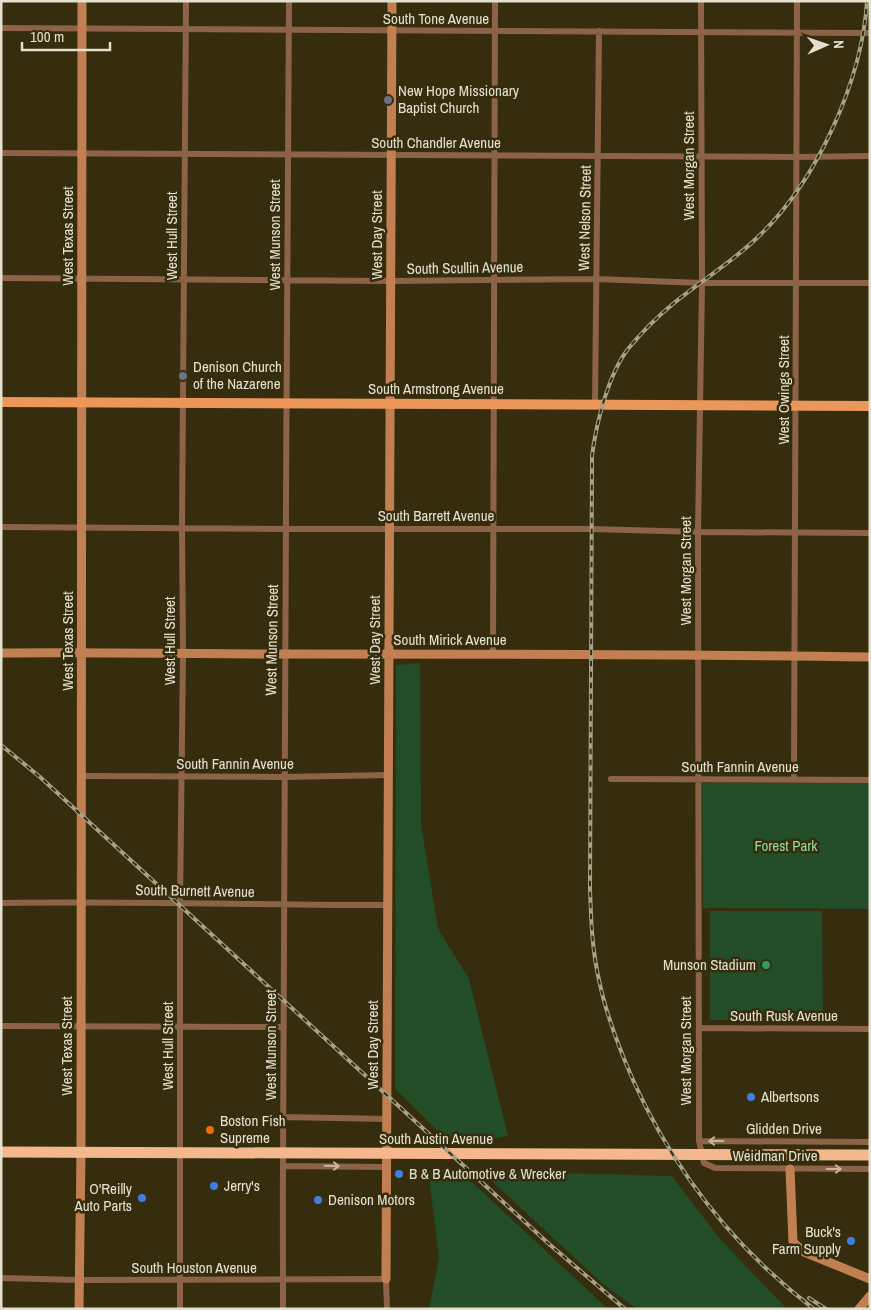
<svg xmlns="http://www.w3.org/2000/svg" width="871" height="1310" font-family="'Archivo Narrow',sans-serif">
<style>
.green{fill:#224d27}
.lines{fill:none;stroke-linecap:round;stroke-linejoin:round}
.street{stroke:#8d6347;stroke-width:6}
.secondary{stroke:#c28052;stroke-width:9}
.primary{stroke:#ec9659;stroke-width:10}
.highway{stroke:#f5b78e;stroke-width:11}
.rail-casing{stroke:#a7a18a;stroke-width:4}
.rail{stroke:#352d0d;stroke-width:2;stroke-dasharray:5.5;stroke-linecap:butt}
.oneway{stroke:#c6b49f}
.worship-dot{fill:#6b7280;stroke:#352d0d;stroke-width:2}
.leisure-dot{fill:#2e9e5b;stroke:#352d0d;stroke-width:2}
.shop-dot{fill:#3f7fe0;stroke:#352d0d;stroke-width:2}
.food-dot{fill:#e8710a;stroke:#352d0d;stroke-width:2}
.labels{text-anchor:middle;stroke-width:5;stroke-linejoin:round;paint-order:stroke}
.street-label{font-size:15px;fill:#e4e0ce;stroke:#352d0d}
.poi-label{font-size:15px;fill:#e4e0ce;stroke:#352d0d;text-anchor:start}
.park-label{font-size:15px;fill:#92dc97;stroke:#352d0d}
</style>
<rect width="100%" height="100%" fill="#352d0d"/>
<path class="green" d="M420,663L421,824L438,929L469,979L508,1136L452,1145L395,1089L396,665Z
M702,783H870V909L703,908Z
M710,911H822L823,1020H710Z
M458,1169L608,1309H429L439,1258L428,1170Z
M481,1171L672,1176L720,1239L787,1309H637L603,1284Z"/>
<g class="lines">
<path class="street" d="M701,1L702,283L698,532L699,1141L704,1163L715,1168L870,1169
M1,28L870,33
M1,153L796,157L870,156
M1,278L391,281L596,279L702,283H870
M595,405L599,31
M1,527L287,529H592L698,532L870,533
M493,654L495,1
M82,776L284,777L389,775
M611,779L870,780
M794,779L797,1
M1,903C130,901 259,905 388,905
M1,1026L284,1027
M699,1028L870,1029
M284,1117L387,1119
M699,1141L870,1142
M283,1166L387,1167
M1,1278L79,1280L386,1279L387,1309
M180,1309V907L183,653L182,528L186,1
M283,1309C282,873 287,437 289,1"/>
<path class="secondary" d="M1,653C96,652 190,654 285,654C480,654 675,654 870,657
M790,1169L793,1242L804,1252L870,1279
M386,1279L392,1
M79,1309L81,1152L82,1
M859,1309L870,1296"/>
<path class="primary" d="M1,402L870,406"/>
<path class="highway" d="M1,1152L870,1155"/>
<defs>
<path id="rail" d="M1,745L40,777L549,1244L625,1309
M809,1298L826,1309
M814,1309C734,1248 674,1171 633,1080C619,1048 606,1014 599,980C592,950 591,919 590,889L592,456C596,424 608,375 628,349C641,333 657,317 674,303C702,280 734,261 760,235C817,180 862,81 867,1"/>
</defs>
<use href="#rail" class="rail-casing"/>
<use href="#rail" class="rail"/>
</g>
<defs><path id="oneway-shaft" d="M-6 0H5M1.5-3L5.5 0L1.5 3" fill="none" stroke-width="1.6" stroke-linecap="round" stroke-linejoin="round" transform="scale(1.25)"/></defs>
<g class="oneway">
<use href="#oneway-shaft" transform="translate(716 1141) rotate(-180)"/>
<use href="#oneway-shaft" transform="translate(332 1166) rotate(1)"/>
<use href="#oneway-shaft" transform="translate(834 1169)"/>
</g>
<g class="worship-dot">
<circle cx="388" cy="100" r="5"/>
<circle cx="183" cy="376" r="5"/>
</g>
<circle class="leisure-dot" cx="766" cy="965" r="5"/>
<g class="shop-dot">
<circle cx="751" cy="1097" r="5"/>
<circle cx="399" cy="1174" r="5"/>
<circle cx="214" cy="1186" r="5"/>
<circle cx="142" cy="1198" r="5"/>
<circle cx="318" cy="1200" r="5"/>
<circle cx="851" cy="1241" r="5"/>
</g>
<circle class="food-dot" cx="210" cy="1130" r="5"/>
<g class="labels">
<g class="street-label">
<text x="436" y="24">South Tone Avenue</text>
<text x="436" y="148">South Chandler Avenue</text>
<text transform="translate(689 166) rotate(-90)" y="5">West Morgan Street</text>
<text transform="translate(585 218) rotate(-89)" y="5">West Nelson Street</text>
<text transform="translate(275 235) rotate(-90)" y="5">West Munson Street</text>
<text transform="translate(377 235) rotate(-90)" y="5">West Day Street</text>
<text transform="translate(68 236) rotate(-90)" y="5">West Texas Street</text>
<text transform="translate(172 236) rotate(-90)" y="5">West Hull Street</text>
<text transform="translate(465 268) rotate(-1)" y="5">South Scullin Avenue</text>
<text x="436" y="394">South Armstrong Avenue</text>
<text transform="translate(784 390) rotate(-90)" y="5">West Owings Street</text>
<text x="436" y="521">South Barrett Avenue</text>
<text transform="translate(686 571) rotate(-90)" y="5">West Morgan Street</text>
<text transform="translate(272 640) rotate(-89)" y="5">West Munson Street</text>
<text transform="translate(375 640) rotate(-90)" y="5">West Day Street</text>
<text x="450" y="645">South Mirick Avenue</text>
<text transform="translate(68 641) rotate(-90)" y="5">West Texas Street</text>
<text transform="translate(170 641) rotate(-90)" y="5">West Hull Street</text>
<text x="235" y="769">South Fannin Avenue</text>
<text x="740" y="772">South Fannin Avenue</text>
<text transform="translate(195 891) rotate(1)" y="5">South Burnett Avenue</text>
<text x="784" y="1021">South Rusk Avenue</text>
<text transform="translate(271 1045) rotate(-90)" y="5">West Munson Street</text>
<text transform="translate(373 1045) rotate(-90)" y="5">West Day Street</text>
<text transform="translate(67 1046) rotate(-90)" y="5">West Texas Street</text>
<text transform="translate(168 1046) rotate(-90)" y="5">West Hull Street</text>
<text transform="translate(686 1051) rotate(-90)" y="5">West Morgan Street</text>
<text x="784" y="1134">Glidden Drive</text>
<text x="436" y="1144">South Austin Avenue</text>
<text x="775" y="1161">Weidman Drive</text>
<text x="194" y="1273">South Houston Avenue</text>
</g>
<g class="poi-label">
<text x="398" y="96">New Hope Missionary<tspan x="398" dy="17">Baptist Church</tspan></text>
<text x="193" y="372">Denison Church<tspan x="193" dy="17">of the Nazarene</tspan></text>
<text x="756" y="970" text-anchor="end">Munson Stadium</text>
<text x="761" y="1102">Albertsons</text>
<text x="220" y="1126">Boston Fish<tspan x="220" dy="17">Supreme</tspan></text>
<text x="409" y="1179">B &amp; B Automotive &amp; Wrecker</text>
<text x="224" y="1191">Jerry's</text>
<text x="132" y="1194" text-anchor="end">O'Reilly<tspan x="132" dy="17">Auto Parts</tspan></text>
<text x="328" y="1205">Denison Motors</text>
<text x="841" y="1237" text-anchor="end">Buck's<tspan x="841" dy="17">Farm Supply</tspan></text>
</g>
<g class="park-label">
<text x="786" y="851">Forest Park</text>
</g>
</g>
<rect width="871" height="1310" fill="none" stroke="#e4e0ce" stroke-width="5"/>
<g transform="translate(826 45) rotate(88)" stroke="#352d0d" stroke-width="4" paint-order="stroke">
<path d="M0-4L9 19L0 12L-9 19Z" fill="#e4e0ce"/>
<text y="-8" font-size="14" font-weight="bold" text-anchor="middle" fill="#e4e0ce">N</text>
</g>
<path d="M22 42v8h88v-8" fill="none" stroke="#e4e0ce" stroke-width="2.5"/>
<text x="30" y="42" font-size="15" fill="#e4e0ce" stroke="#352d0d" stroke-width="4" paint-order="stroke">100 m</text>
</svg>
